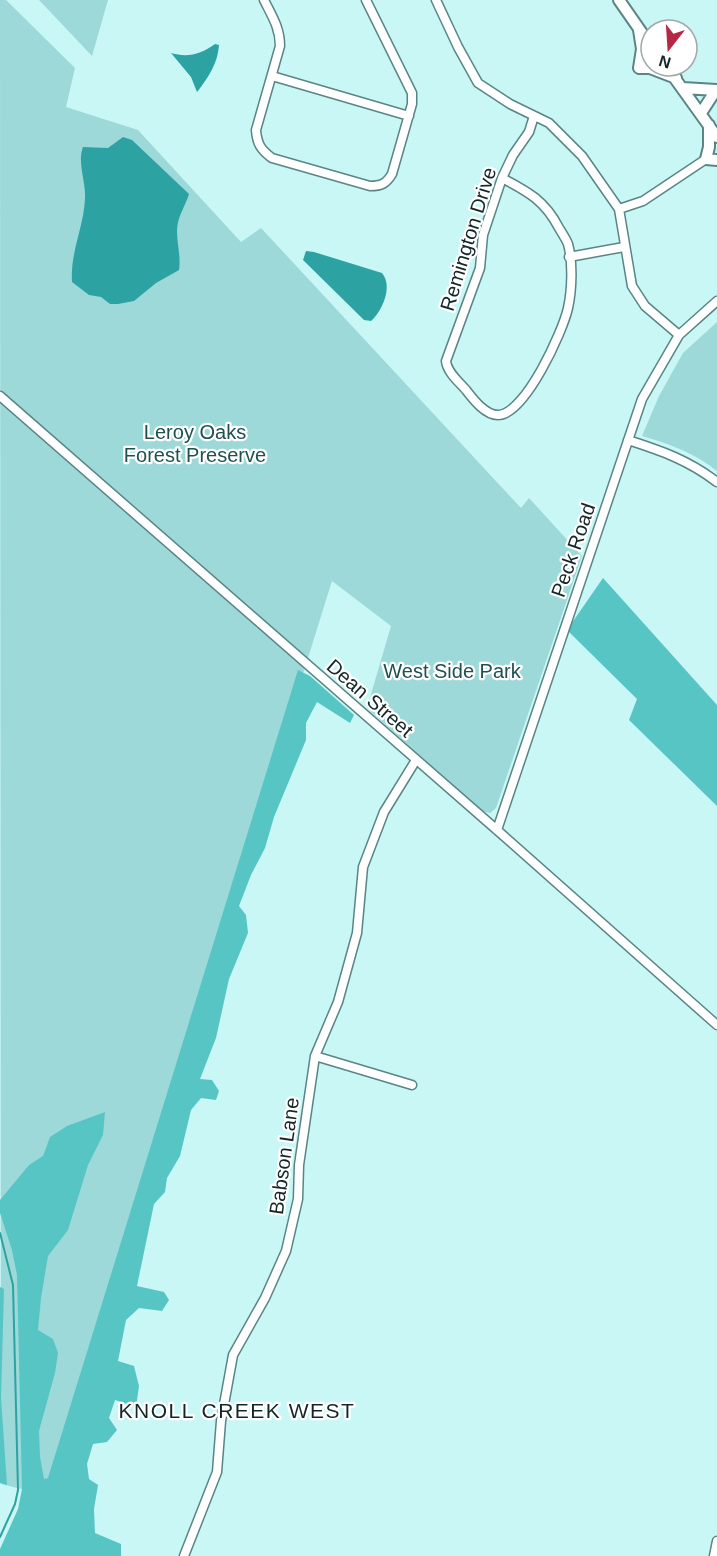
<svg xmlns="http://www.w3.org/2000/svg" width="717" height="1556" font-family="Arial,sans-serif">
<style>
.green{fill:#9dd9d8}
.forest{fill:#58c5c5}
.water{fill:#2da2a2}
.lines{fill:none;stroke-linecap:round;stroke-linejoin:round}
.stream{stroke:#2da2a2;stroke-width:2}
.minor-casing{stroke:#598585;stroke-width:11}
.major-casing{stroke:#598585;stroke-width:14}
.minor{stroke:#fff;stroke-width:8}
.major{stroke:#fff;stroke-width:10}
.labels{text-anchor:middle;stroke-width:4.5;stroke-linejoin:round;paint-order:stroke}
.street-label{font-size:20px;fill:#142626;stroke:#fff}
.park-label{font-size:20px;fill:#205150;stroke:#fff}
.neighbourhood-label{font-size:21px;letter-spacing:1.5px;fill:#142626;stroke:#fff}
</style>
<rect width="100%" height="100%" fill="#c8f7f6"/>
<path class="green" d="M0,0H6L75,68L66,107L138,130L241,242L261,228L521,508L529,498L582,556L496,808L490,813L481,811L367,708L391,626L332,581L46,1495L1,1484Z
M39,0H108L92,56Z
M717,322V471C695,453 669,444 642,436L659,396L683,353Z"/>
<path class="forest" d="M603,578L717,705V806L629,720L637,699L567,630Z
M298,670L310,676L354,715L350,723L317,702L306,723V740L274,817L265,848L251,875L239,906L246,915L248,933L229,979L216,1038L200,1079L212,1080L219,1091L216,1100L201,1098L191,1110L180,1156L167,1178L165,1192L154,1204L137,1286L164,1292L169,1300L162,1311L139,1308L126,1320L118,1361L134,1366L139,1386L136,1407L115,1400L109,1418L117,1430L107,1442L93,1444L87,1464L89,1479L98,1485L94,1509L95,1533L121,1544V1556H0V1549L18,1509L22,1489L17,1275L12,1250L0,1213V1200L29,1165L43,1156L50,1137L67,1126L105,1112L103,1135L88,1165L68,1230L48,1256L41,1298L38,1330L53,1339L58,1353L55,1373L39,1431L40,1457L44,1479L48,1478Z
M0,1287L4,1289L1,1398L7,1485L0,1483Z"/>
<path class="water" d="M215,44L219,45C218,63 208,78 197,92L191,77L171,53C188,58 201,54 215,44Z
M123,137L132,140L189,194C185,207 177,217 177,231C177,244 181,257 179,270L156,283L134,301L118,304H110L101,297L89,295L72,282C70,252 84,227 85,198C86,182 77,162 83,147L108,148Z
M306,251L314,252L382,273C393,286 383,310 371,321L364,320L303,260Z"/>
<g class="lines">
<path class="stream" d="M0,1233L13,1285L18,1490L15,1504L0,1537"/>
<defs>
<path id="minor" d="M264,0C272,16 280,28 280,46L256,130C257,144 261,150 272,158L370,186C381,186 386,184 392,174L412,104V93L366,0
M436,0L458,47L478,83L510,104L549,123L582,156L619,209L632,286L645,306L679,335
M272,76L409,116
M502,178C529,192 545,201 559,228C562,233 566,239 568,244C573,262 572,290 568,308C563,331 525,415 498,415C485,415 473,399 466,390C459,382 447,372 446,361L480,268L483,235L502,178L513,155L529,132L534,116
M619,209L643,201L706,159
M569,257L624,247
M0,396L497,830L717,1025
M628,440C662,451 688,460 717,482
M497,830L642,399L679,335L717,301
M315,1056L412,1085
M184,1556L217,1472L221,1421L233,1355L265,1298L286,1251L298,1199L299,1165L315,1056L338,1002L357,933L363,867L384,812L416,760
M714,1556L717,1541"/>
<path id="major" d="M619,0L651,46
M639,30L642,49L639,68H650L676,78
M666,66L717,137
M683,88L716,90
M701,113L716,90
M709,125V147L706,159L717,160"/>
</defs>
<use href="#minor" class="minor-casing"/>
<use href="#major" class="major-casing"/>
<use href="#minor" class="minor"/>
<use href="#major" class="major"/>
</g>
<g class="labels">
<g class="street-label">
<text transform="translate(468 239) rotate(-73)" y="7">Remington Drive</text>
<text transform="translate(573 550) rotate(-71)" y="7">Peck Road</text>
<text transform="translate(370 698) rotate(41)" y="7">Dean Street</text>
<text transform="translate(284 1156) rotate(-82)" y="7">Babson Lane</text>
</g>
<g class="park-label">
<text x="195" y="439">Leroy Oaks<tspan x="195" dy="23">Forest Preserve</tspan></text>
<text x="452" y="678">West Side Park</text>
</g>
<g class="neighbourhood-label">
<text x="237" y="1418">KNOLL CREEK WEST</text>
</g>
</g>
<g transform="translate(669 48) rotate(197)"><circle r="28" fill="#ffffff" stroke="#a1a8a8" stroke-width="1.5"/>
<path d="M0-4.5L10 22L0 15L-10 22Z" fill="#b82646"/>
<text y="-9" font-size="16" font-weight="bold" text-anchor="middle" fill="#142626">N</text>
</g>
</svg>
